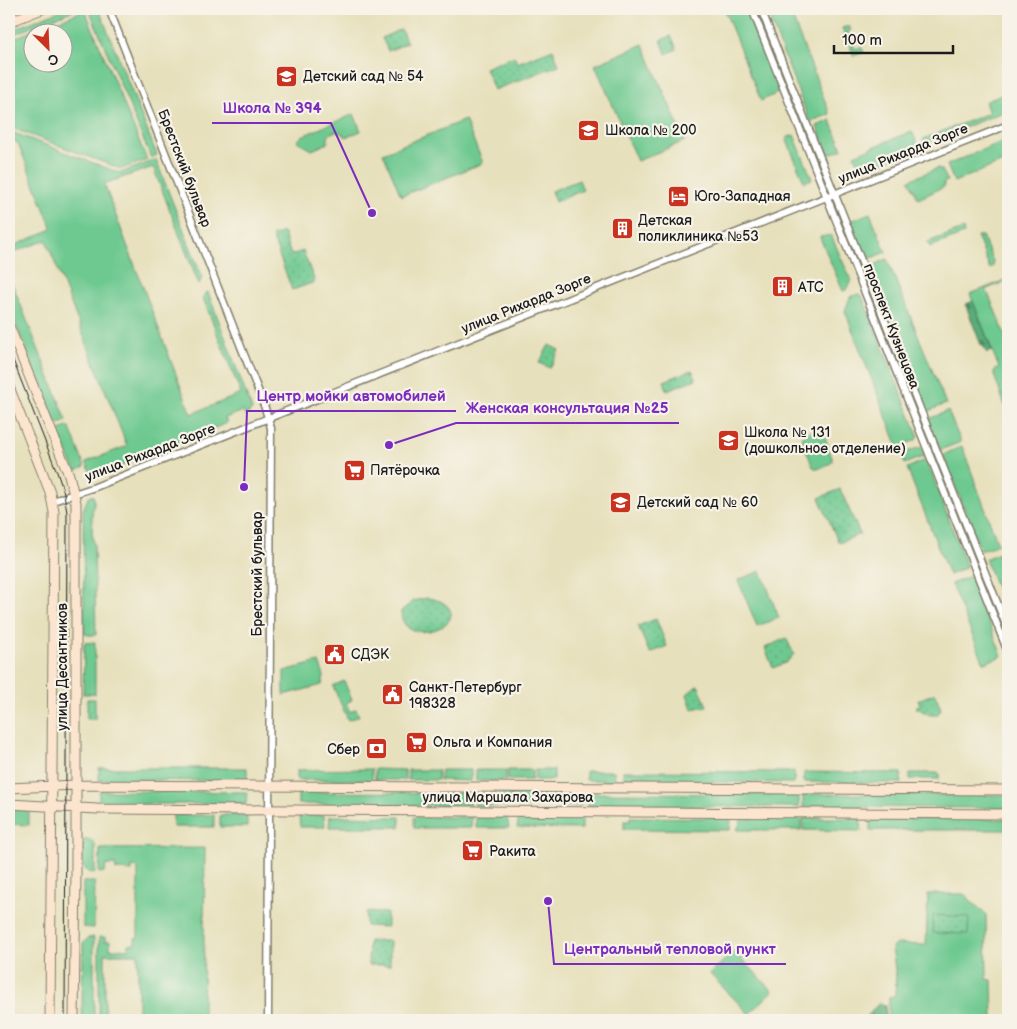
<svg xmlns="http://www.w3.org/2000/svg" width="1017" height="1029" font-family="'Balsamiq Sans',sans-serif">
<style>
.green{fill:#6ec990;stroke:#457256;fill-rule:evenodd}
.forest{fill:url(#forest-firs);stroke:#3b644b}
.park{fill:url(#park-dots);stroke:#457256}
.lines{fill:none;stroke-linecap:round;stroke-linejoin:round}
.street-casing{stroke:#827e6c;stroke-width:9}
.secondary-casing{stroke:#827e6c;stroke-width:11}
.street{stroke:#fff;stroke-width:6}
.secondary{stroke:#fbe5cf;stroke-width:9}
.tram{stroke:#1c1c1c;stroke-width:1}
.labels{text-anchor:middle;stroke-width:4.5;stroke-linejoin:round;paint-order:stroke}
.poi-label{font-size:14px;fill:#1c1c1c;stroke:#f7f3e8;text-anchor:start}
.street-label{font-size:14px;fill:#1c1c1c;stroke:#f7f3e8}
.leader{fill:none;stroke:#7b2cbf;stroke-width:2}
.callout-dot{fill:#7b2cbf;stroke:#f7f3e8;stroke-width:2}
.callout-label{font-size:15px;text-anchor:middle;font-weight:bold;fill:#7b2cbf;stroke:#f7f3e8;stroke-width:4.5;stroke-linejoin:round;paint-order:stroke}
</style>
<defs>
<pattern id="forest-firs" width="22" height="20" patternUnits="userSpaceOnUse" patternTransform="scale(1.25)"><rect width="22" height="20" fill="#5aad7a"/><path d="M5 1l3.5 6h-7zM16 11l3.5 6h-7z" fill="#4a8c63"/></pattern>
<pattern id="park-dots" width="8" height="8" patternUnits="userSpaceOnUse" patternTransform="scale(1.25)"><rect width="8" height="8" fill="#6ec990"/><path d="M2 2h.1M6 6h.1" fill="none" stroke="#5fac7c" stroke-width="1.8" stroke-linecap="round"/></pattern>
</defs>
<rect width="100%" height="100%" fill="#f7f3e8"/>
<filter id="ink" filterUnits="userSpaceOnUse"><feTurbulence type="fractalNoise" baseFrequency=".02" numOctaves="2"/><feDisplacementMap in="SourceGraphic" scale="10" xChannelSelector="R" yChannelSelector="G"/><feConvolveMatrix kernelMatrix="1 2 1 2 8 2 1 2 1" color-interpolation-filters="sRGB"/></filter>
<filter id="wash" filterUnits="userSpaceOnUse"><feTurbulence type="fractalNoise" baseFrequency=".0096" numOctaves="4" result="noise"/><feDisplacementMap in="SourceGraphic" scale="20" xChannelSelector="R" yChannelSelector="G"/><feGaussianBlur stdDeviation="1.12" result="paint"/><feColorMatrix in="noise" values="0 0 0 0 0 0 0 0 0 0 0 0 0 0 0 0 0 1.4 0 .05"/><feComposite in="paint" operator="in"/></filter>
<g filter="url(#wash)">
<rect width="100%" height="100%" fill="#e7e0bc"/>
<path class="green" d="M64,9H77L9,36V31Z
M89,9H99L157,155L151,158Z
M724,9H747L780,92L761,101Z
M766,9H789L830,114L810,122Z
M85,10L147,160L121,169L9,127V40ZM32,32H62V62H32Z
M849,26L851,30L848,32L855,49L861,47L864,52L854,56L842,28Z
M643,44L685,141L637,161L595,65Z
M1008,92V110L925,143L923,139L989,113L985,102Z
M354,114L361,131L346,137C338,128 326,131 328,143L312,150L297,141L302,136Z
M465,120L483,163L401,196L383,153Z
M831,120L842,149L830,154L828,153L817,126Z
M9,131L120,173L156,160L202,277L199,285L153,167L104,184L191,414L241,394L203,298L205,293L208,292L252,410L245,416L243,411L225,418L227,423L105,472L91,473L86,462L127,446L46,240L9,254V248L52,229L18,143L9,139Z
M912,131L919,148L861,171L854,155Z
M794,135L812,179L804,182L786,138Z
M1008,139V160L954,182L947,165Z
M938,168L942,170L948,181L944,182V187L918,199L909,180Z
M870,213L886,252L866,260L850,221Z
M963,229L964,234L930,247L928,242Z
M831,235L851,280L846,290L843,291L821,240L820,237Z
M977,236H982L983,238L993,261V267L990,269Z
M887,259L946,404L926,412L874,281L870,267Z
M10,278L67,421L56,425L9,307V279Z
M1008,279V280L985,290L988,293L1008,342V414L994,375V371L999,368L970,294Z
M858,294L862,296L918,435L916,440L898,447L845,311L850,297Z
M948,411L961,442L940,450L928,419Z
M69,426L85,467L76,471L72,464L58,431Z
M817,428L821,429L823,431L833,461L831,463L818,469L813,467L802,440V436Z
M962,446L998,544L981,551L943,455Z
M921,447L925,456L904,464L901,454Z
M923,461H927L966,565L965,568L949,575L907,468Z
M93,495C96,501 92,509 92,516C92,526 92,536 94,545L96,635H88L84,633L83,510L88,498Z
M1002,552L1008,566V617L985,559Z
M761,571L779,618L757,626L738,580Z
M971,576L1002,656L984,663L951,584Z
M95,642V694H83L84,643Z
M319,662L324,676L322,685L284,695V671Z
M344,681L352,700L346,703L350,712L356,709L359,716L348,720L333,686Z
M87,699H95V719H87Z
M99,768H247V781L99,780Z
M372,769V780H297V770Z
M375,769L405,770V780H375Z
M408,770H438V780H408Z
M441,770H471V781L440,780Z
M476,770H506V781H476Z
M508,770H532V780H508Z
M535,770H554V780H535Z
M586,771H614L615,781L586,780Z
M623,771L794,772V783L624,781Z
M804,772L901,773V783L804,782Z
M910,773H939V779H910Z
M99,791L247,792L246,804H99Z
M298,792L470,793V806L298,804Z
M475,793L581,794V806H475Z
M588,793L799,794V807L588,806Z
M803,794L1008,795V808L803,807Z
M9,809L29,810V825L9,824Z
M173,815H214V827H173Z
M220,815H247V827H220Z
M299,815H324L325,827H300Z
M330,816L400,817V827H329Z
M414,817H472L471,828H414Z
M476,817H507L509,828H476Z
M519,817H582V829L517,828Z
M630,817L728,818L731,820L730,830L624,829V821H630Z
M742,818H799L801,820V830H737Z
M803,818H860L862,831L803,830Z
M870,819H1008V830H870Z
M83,840H91L95,845V873L88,872L83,867Z
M205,848L203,1020H138V954H105V1017H99V937H105V941H110V949H128L129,944H135V938H138V868L132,867V871L116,870L115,865H106L105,872L99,873L100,849Z
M83,882H95L94,928L83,927Z
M928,894H964L986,915L987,979L992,980L993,1020H888L889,998L895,995L896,976L892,947L897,944L926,945Z
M94,937V1018L82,1017L83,943L88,938Z
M734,951L773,991L749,1014L710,974Z"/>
<path class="forest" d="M973,301L992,351L987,353L981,345L966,306V304Z
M879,1003L886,1005L885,1020H864Z"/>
<path class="park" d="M401,29L407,43L388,51L382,38Z
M671,36L677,49L666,54L661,40Z
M553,49L559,65L494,90L485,68L514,56L517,63Z
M579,180L583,190L555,202L551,191Z
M283,232L291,255L303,251L315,282L292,290L272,236Z
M549,345L559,350L550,368L539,363Z
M692,370L696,379L667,390L664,381Z
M840,489L860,534L839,543L819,498Z
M427,598C435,599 444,601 449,608C463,629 400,647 401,611L413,601Z
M656,619L667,646L651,653L649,652L638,626Z
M786,638L794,654L787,662L773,668L765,648Z
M698,685L707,706L692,709L687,694Z
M935,693L941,709L937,715H930L915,707L920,705L918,700Z
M366,912L387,913V927L366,926Z
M933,915L969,917L968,934L933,933Z
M369,941H390V965H368Z"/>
</g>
<g filter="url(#ink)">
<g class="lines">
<defs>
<path id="street" d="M109,9L265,408L271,428L268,1020
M752,9L1008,652
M761,9L1008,630
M53,501L95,487L1008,125"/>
<path id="secondary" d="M9,22L42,9
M9,326L69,475L76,503V873L74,1020
M9,387L50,492L54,512L50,1020
M9,788L76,785L1008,790
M9,804L97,809L1008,814"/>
</defs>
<use href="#street" class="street-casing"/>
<use href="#secondary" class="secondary-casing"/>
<use href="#street" class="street"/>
<use href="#secondary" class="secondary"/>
<path class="tram" d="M9,350L57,472L64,493L67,513L65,1020"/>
</g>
</g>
<defs>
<symbol id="school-square" viewBox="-11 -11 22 22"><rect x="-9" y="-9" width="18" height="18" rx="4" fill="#c8321e" stroke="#f7f3e8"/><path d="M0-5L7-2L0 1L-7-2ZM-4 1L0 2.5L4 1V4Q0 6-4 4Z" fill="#fff"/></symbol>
<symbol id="hotel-square" viewBox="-11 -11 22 22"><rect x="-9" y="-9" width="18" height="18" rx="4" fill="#c8321e" stroke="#f7f3e8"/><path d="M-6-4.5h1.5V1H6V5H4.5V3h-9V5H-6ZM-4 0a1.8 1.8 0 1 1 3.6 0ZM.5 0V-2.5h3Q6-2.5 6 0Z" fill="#fff"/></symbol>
<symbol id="building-square" viewBox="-11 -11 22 22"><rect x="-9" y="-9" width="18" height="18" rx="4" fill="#c8321e" stroke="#f7f3e8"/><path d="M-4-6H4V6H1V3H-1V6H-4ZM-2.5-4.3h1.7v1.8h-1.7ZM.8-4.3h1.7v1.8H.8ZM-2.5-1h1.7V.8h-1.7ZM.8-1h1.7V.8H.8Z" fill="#fff"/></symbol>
<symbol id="supermarket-square" viewBox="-11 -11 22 22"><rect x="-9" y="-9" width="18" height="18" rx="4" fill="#c8321e" stroke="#f7f3e8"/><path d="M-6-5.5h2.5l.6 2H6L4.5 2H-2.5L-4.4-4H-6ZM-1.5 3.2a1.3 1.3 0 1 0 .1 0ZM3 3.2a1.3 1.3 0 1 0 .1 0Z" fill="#fff"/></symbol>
<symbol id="civic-square" viewBox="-11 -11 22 22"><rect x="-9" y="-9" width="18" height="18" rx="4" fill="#c8321e" stroke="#f7f3e8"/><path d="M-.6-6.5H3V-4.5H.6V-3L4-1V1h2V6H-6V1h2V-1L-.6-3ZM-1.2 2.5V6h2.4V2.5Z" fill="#fff"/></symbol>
<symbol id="bank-square" viewBox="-11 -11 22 22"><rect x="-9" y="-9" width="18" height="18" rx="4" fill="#c8321e" stroke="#f7f3e8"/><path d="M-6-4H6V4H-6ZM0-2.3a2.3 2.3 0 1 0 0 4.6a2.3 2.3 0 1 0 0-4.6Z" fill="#fff"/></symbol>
</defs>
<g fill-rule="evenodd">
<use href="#school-square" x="274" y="64" width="25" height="25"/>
<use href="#school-square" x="576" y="118" width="25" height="25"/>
<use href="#hotel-square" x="666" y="184" width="25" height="25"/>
<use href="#building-square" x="610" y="216" width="25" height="25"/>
<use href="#building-square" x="770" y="274" width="25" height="25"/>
<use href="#school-square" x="716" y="428" width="25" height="25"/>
<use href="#supermarket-square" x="342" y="458" width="25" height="25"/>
<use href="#school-square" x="608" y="490" width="25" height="25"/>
<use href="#civic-square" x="322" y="642" width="25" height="25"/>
<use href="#civic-square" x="380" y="682" width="25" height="25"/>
<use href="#supermarket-square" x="404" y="730" width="25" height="25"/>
<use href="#bank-square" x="364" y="736" width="25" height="25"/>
<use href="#supermarket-square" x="460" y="838" width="25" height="25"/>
</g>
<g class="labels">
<g class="poi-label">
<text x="303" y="81">Детский сад № 54</text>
<text x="605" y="135">Школа № 200</text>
<text x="694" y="201">Юго-Западная</text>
<text x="638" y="225">Детская<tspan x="638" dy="16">поликлиника №53</tspan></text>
<text x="798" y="292">АТС</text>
<text x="744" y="437">Школа № 131<tspan x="744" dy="16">(дошкольное отделение)</tspan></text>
<text x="370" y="475">Пятёрочка</text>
<text x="637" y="507">Детский сад № 60</text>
<text x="351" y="659">СДЭК</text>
<text x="409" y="692">Санкт-Петербург<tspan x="409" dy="16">198328</tspan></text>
<text x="433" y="747">Ольга и Компания</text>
<text x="360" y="754" text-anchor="end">Сбер</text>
<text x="489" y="856">Ракита</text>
</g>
<g class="street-label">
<text transform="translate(903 153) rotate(-22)" y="5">улица Рихарда Зорге</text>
<text transform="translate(185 168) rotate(69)" y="5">Брестский бульвар</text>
<text transform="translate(526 303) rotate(-22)" y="5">улица Рихарда Зорге</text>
<text transform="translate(892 326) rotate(69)" y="5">проспект Кузнецова</text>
<text transform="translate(150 452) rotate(-21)" y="5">улица Рихарда Зорге</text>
<text transform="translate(257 574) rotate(-90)" y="5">Брестский бульвар</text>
<text transform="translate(62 667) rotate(-90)" y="5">улица Десантников</text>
<text x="508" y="802">улица Маршала Захарова</text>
</g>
</g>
<path class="leader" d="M372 213L331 123H212M244 487L247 411H456M389 445L456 423H679M548 901L554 964H786"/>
<g class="callout-dot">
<circle cx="372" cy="213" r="5"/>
<circle cx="244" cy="487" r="5"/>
<circle cx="389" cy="445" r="5"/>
<circle cx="548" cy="901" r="5"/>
</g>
<g class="callout-label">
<text x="272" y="113">Школа № 394</text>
<text x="351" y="401">Центр мойки автомобилей</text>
<text x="567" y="413">Женская консультация №25</text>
<text x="670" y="954">Центральный тепловой пункт</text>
</g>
<rect width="1017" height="1029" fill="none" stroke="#f7f3e8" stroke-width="30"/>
<g transform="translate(48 48) rotate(156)"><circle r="24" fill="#f7f3e8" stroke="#9f9d96"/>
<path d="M0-4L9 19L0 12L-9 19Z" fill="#c8321e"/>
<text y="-8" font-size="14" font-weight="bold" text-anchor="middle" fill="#1c1c1c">С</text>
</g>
<path d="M834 45v8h119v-8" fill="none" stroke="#1c1c1c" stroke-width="2.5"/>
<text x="842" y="45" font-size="15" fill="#1c1c1c" stroke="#f7f3e8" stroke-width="4" paint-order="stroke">100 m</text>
</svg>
